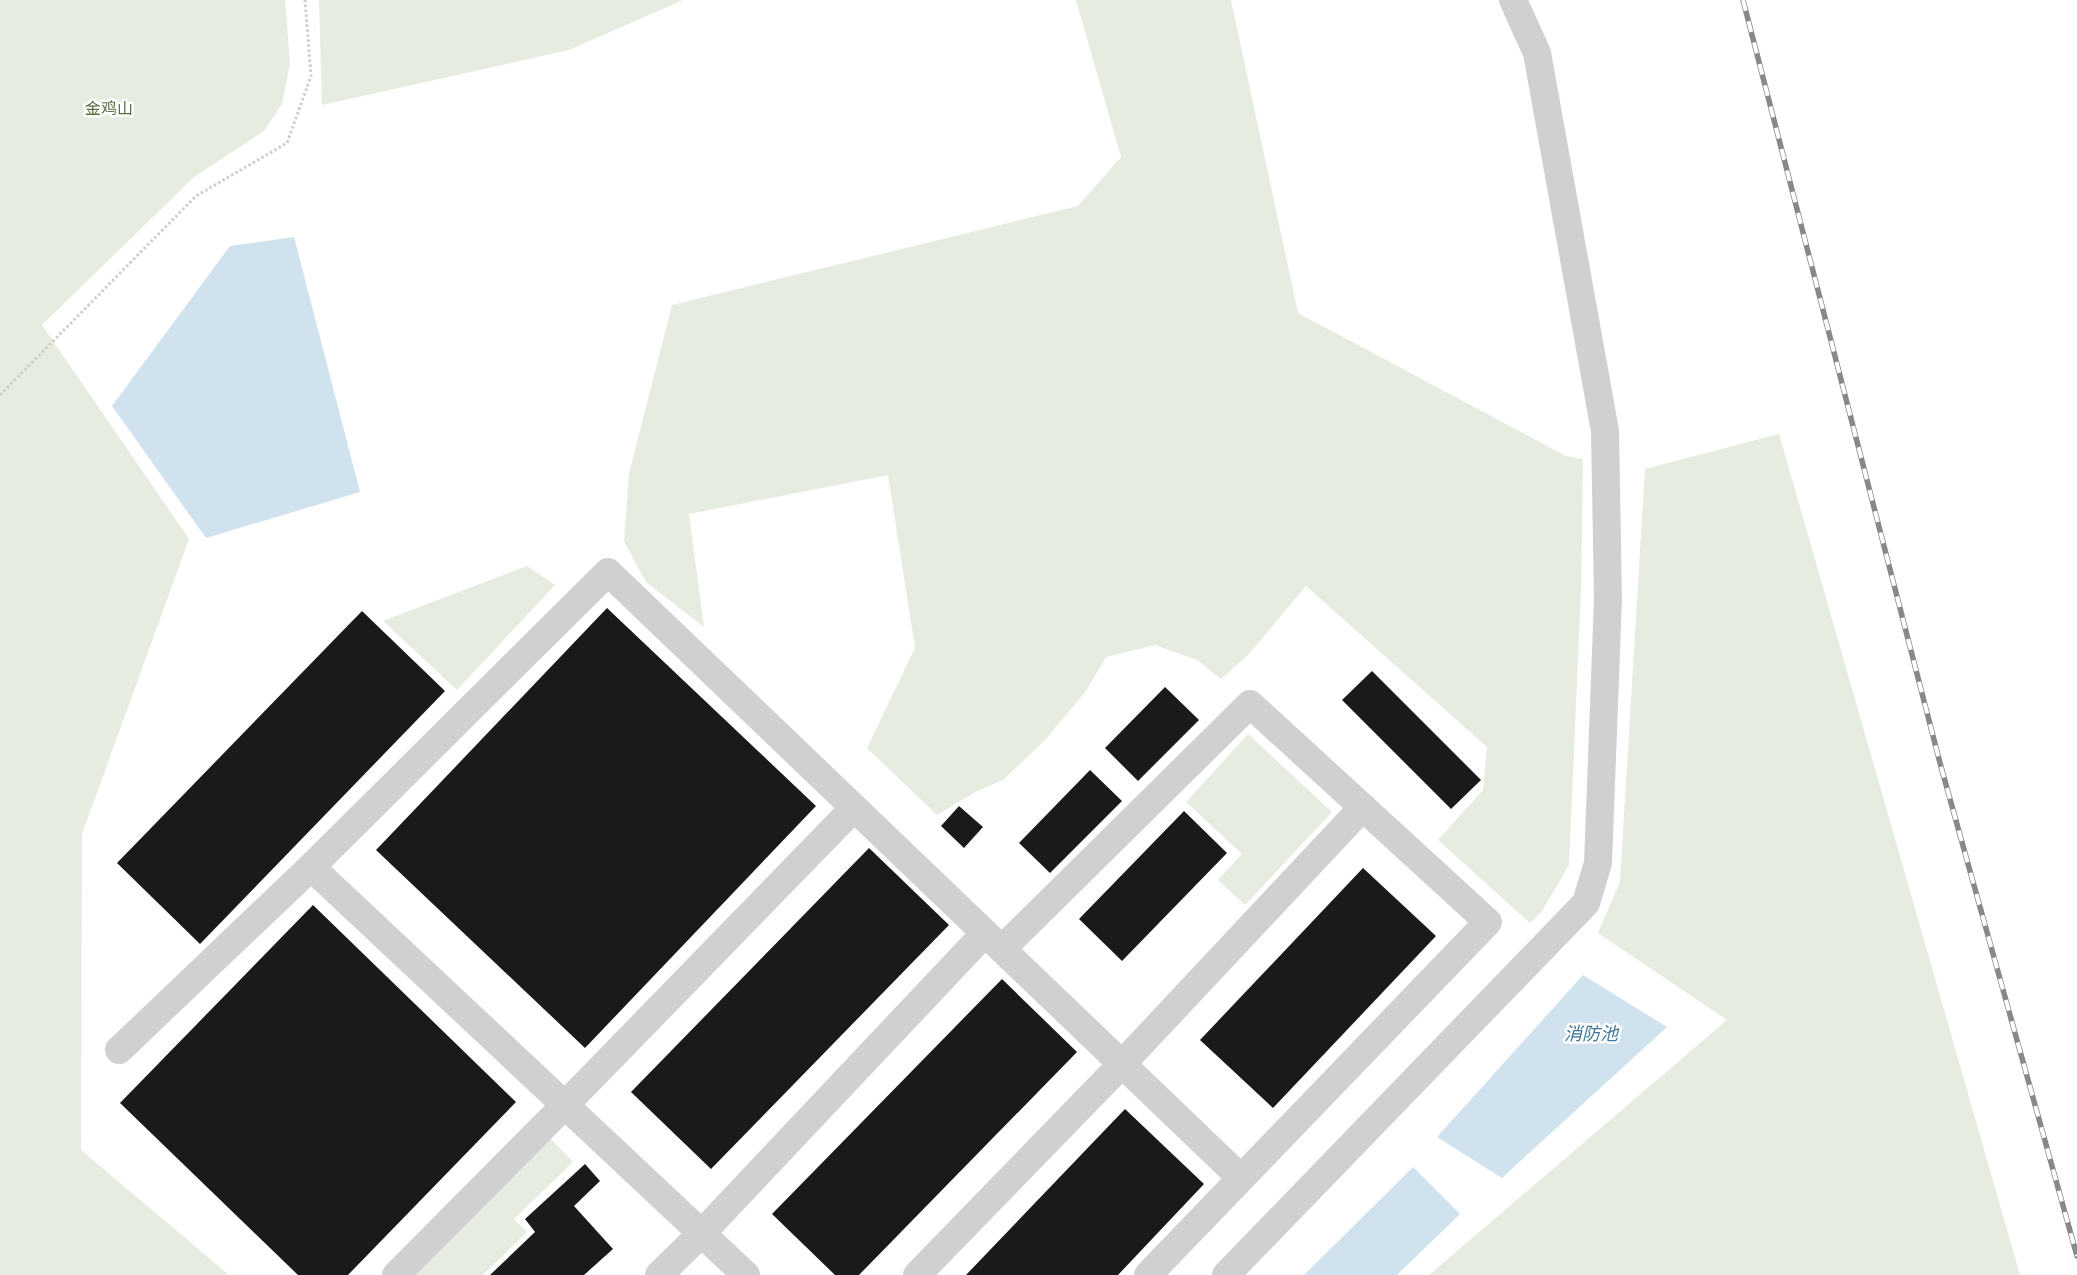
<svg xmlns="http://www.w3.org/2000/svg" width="2077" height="1275" font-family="'Asap Condensed','Noto Sans SC',sans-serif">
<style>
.green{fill:#e6ecdf}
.water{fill:#cfe2ee}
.building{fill:#1a1a1a}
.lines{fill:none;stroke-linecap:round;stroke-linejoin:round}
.path{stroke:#cdcdcd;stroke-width:3;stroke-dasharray:2.5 2.5;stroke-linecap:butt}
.minor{stroke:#d0d0d0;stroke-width:28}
.rail-casing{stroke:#888;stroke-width:5.5}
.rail{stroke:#fff;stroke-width:4;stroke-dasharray:11;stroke-linecap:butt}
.labels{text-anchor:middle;stroke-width:5;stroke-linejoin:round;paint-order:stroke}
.park-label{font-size:16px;fill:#56703f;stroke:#fff}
.water-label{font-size:18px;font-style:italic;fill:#3f7597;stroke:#fff}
</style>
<rect width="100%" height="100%" fill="#fff"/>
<path class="green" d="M0,0H285L290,64L282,104L264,131L194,177L42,325L189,539L82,834L81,1150L229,1275H0Z
M319,0H683L569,50L322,105Z
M1076,0H1231L1298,313L1566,456L1583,459L1581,590L1569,865L1542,911L1530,923L1438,840L1483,790L1487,747L1306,586L1248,655L1221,679L1197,660L1155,645L1106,657L1086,691L1044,741L1003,780L977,791L937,815L867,748L915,648L888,475L689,514L704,627L646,582L624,541L629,474L672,305L1078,206L1121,157Z
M1779,434L2020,1275H1429L1727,1020L1598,933L1620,882L1645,469Z
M527,566L555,585L457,690L383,621Z
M1248,734L1332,812L1245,905L1218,880L1242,854L1186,802Z
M548,1136L573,1162L514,1219L527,1232L483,1275H403Z"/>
<path class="water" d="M294,237L360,492L206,538L112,406L230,246Z
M1583,975L1667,1027L1502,1178L1437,1137Z
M1413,1167L1460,1214L1397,1275H1304Z"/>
<path class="building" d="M607,608L816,806L585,1048L376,850Z
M362,611L445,691L200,944L117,863Z
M1372,671L1481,780L1451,809L1342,700Z
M1165,687L1199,720L1138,781L1105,748Z
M1090,770L1122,801L1050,873L1019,843Z
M959,806L983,827L964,848L941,826Z
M1184,811L1227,853L1122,961L1079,919Z
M869,848L949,925L711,1169L631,1092Z
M1363,868L1436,936L1273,1108L1200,1040Z
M313,905L516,1102L348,1275H298L120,1103Z
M1002,979L1077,1052L859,1275H835L772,1214Z
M1125,1109L1204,1184L1118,1275H966Z
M585,1164L600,1181L574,1206L613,1249L584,1275H490L535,1232L525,1219Z"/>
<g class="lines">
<path class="path" d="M0,395L196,196L287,143L311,76L305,0"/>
<path class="minor" d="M311,867L746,1275
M1002,949L1250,704L1488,922L1148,1275
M119,1050L311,867L608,572L1241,1178
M396,1275L565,1105L854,808
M659,1275L702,1233L985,933
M917,1275L1122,1064L1363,807
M1226,1275L1586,903L1598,863L1608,599L1605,431L1537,53L1513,0"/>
<defs>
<path id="rail" d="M1743,0L1940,763L2077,1256"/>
</defs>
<use href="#rail" class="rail-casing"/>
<use href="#rail" class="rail"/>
</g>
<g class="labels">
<g class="park-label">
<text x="109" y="114">金鸡山</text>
</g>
<g class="water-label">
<text x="1591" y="1040">消防池</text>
</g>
</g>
</svg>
